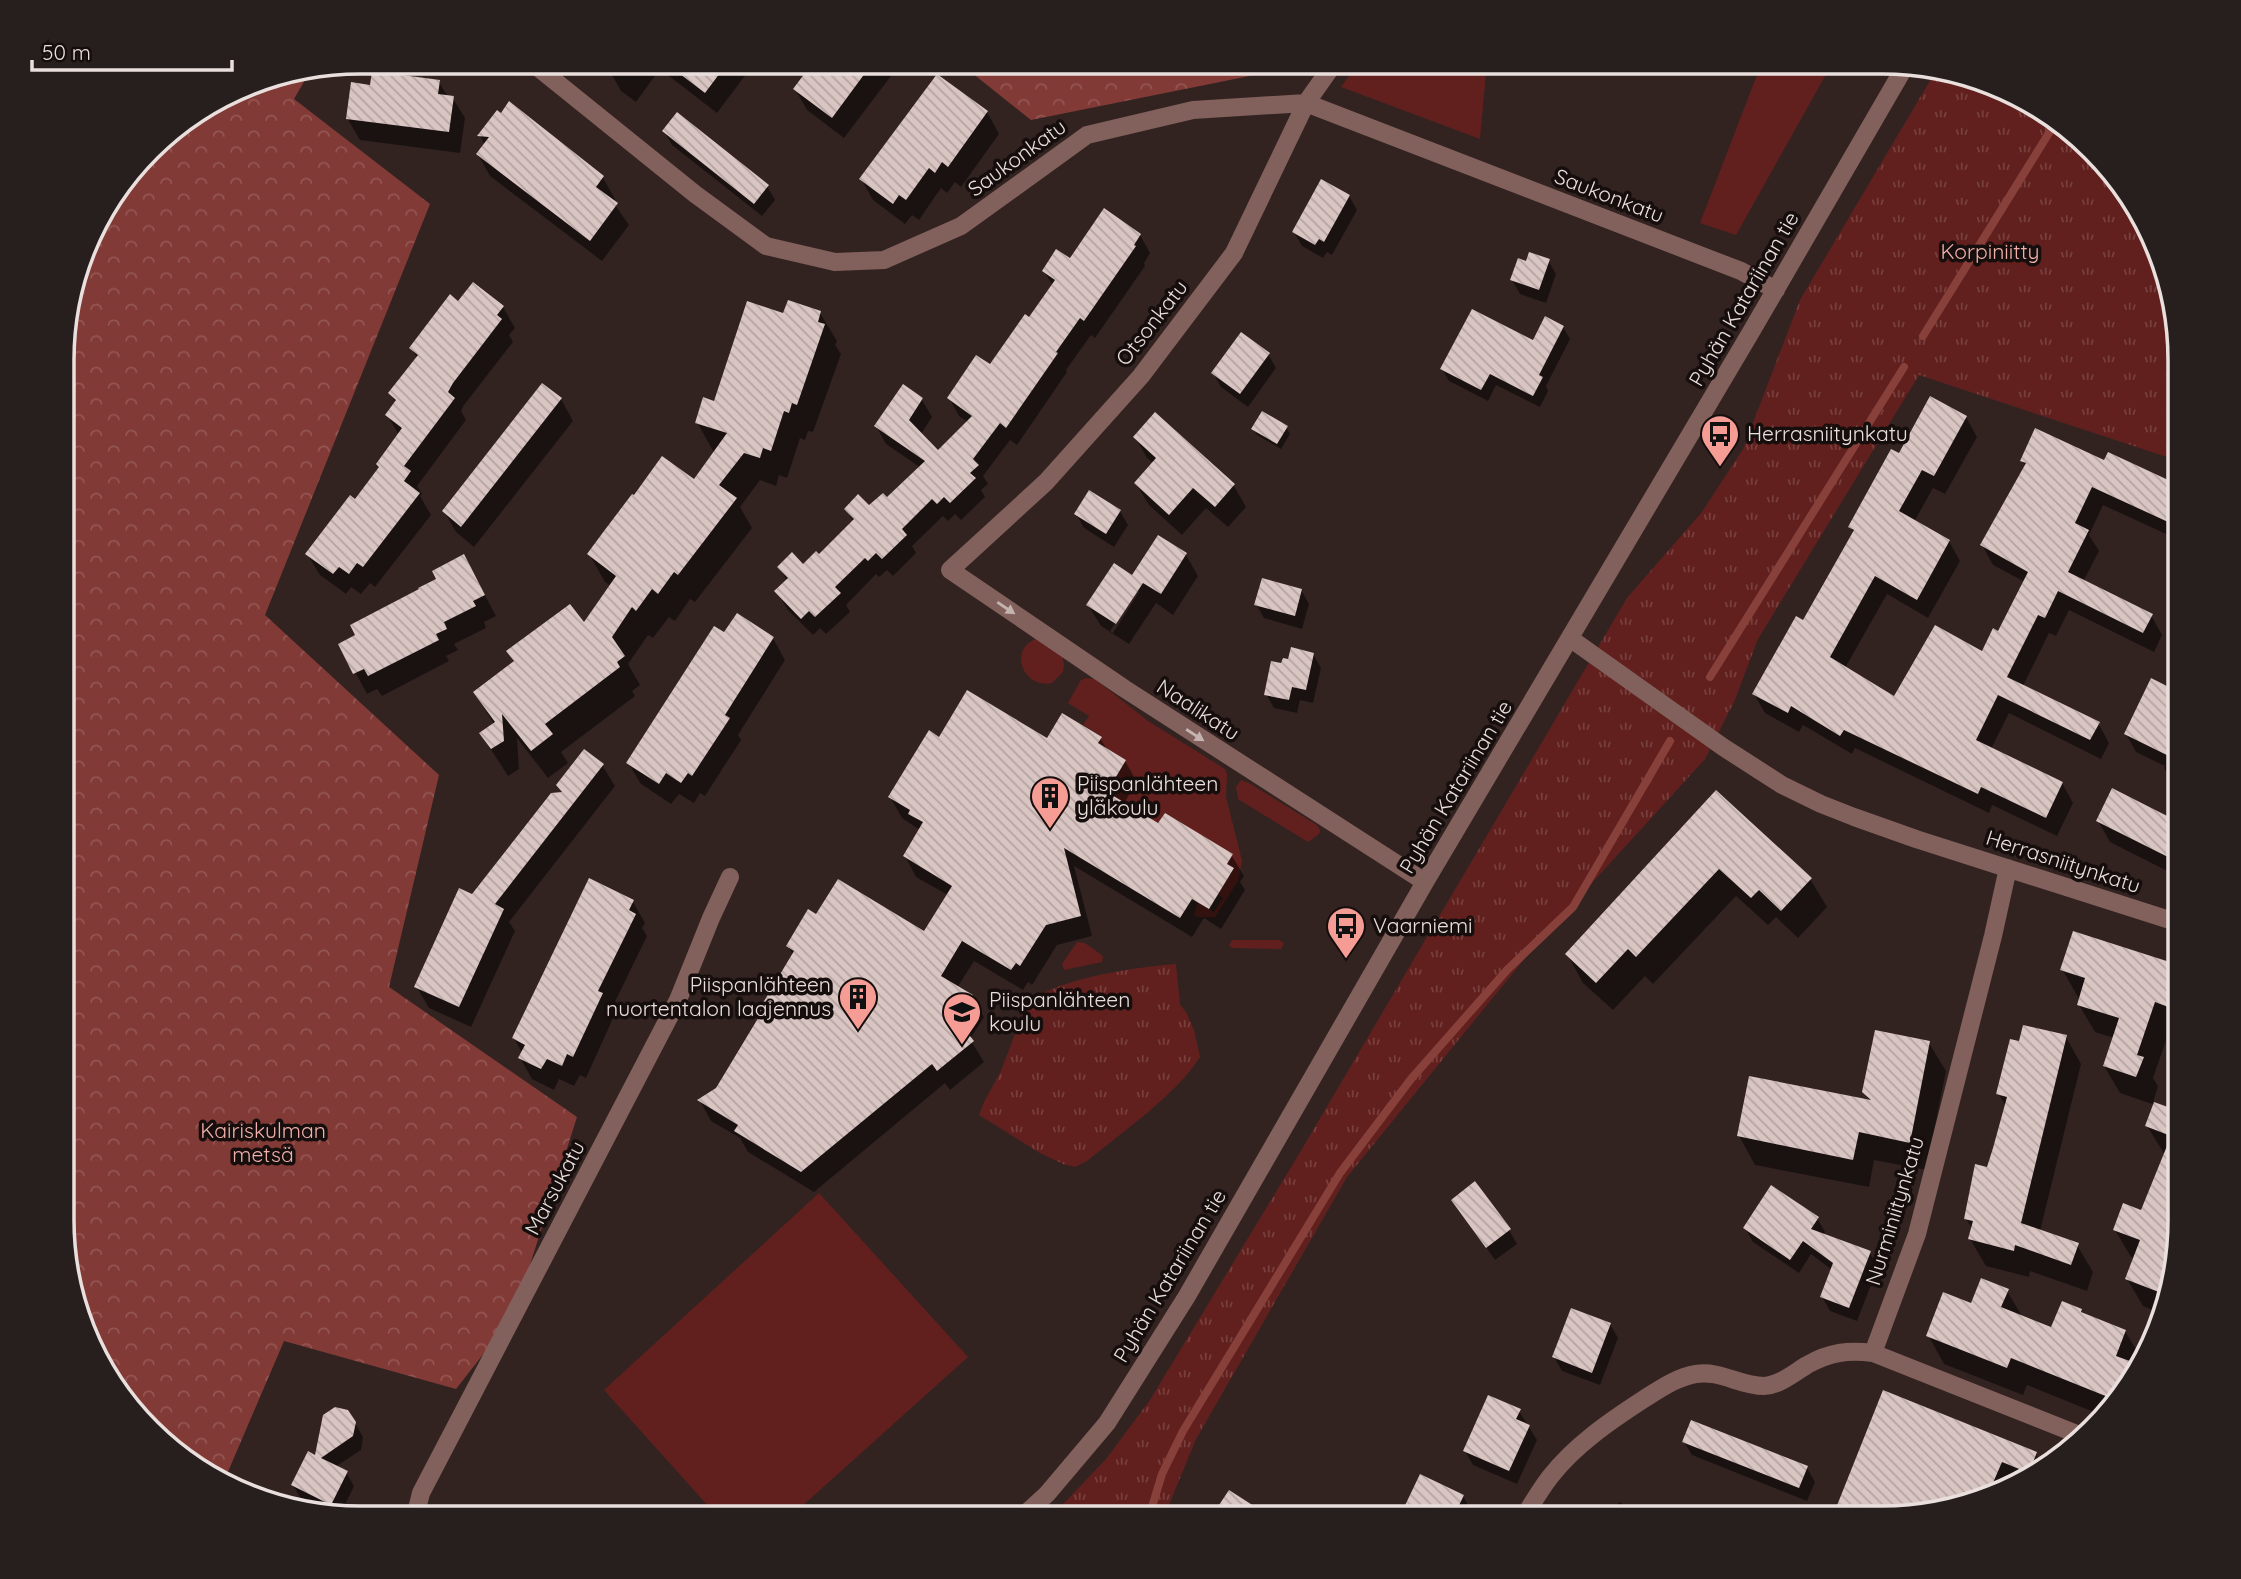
<svg xmlns="http://www.w3.org/2000/svg" width="2241" height="1579" font-family="Quicksand,sans-serif">
<style>
.green{fill:#61201d}
.forest{fill:url(#forest-crowns)}
.park{fill:url(#park-tufts)}
.shadow{fill:#0007;fill-rule:evenodd}
.lines{fill:none;stroke-linecap:round;stroke-linejoin:round}
.stream{stroke:#88403b;stroke-width:8}
.building{fill:url(#building-back-hatch)}
.minor{stroke:#82605c;stroke-width:18}
.oneway{fill:#c5b3b0}
.labels{text-anchor:middle;stroke-width:7;stroke-linejoin:round;paint-order:stroke}
.street-label{font-size:21px;fill:#e9dfdd;stroke:#150e0d}
.park-label{font-size:21px;fill:#f1b0a9;stroke:#150e0d}
.poi-label{font-size:21px;fill:#e9dfdd;stroke:#150e0d;text-anchor:start}
.rim{fill:none;stroke:#e9dfdd;stroke-width:3.5}
</style>
<defs>
<pattern id="forest-crowns" width="20" height="18" patternUnits="userSpaceOnUse" patternTransform="scale(1.75)"><rect width="20" height="18" fill="#823a36"/><path d="M2 6a3 3 0 1 1 6 0M12 15a3 3 0 1 1 6 0" fill="none" stroke="#945653"/></pattern>
<pattern id="park-tufts" width="24" height="20" patternUnits="userSpaceOnUse" patternTransform="scale(1.75)"><rect width="24" height="20" fill="#61201d"/><path d="M3 7l-1-3M5 7V3M7 7l1-3M15 17l-1-3M17 17v-4M19 17l1-3" fill="none" stroke="#78403d"/></pattern>
<pattern id="building-back-hatch" width="6" height="6" patternUnits="userSpaceOnUse" patternTransform="scale(1.75)"><rect width="6" height="6" fill="#d9c5c2"/><path d="M-1 5l2 2M0 0l6 6M5-1l2 2" fill="none" stroke="#b4a4a2"/></pattern>
</defs>
<rect width="100%" height="100%" fill="#322321"/>
<path class="green" d="M1359,62H1487L1480,139L1341,87Z
M1762,62H1833L1736,235L1700,223Z
M1037,638L1062,655L1064,665L1063,672L1052,683C1025,689 1006,651 1037,638Z
M1086,678L1095,679L1148,721L1225,769L1227,774L1226,797L1242,861L1238,881L1215,917H1197L1194,914L1198,903L1214,912L1223,898L1218,894L1234,869L1227,864L1233,854L1213,842L1206,852L1185,825L1165,813L1158,823L1107,792L1126,760L1098,743L1101,736L1083,725L1089,716L1068,703L1081,680Z
M1241,780L1249,783L1317,825L1320,830L1319,834L1308,842L1238,799L1236,787Z
M1232,940H1279L1284,943L1281,949L1233,948L1229,946Z
M1077,942L1085,943L1103,956L1102,962L1064,970L1062,964Z
M819,1193L968,1357L790,1517H718L604,1390Z"/>
<path class="forest" d="M957,61L1294,62L1300,66L1031,120Z
M310,71L294,99L430,204L265,615L439,775L389,987L577,1117L514,1315L456,1389L284,1341L224,1481L178,1456L101,1369L64,1258V321L92,227L163,136L246,84Z"/>
<path class="park" d="M1937,69L1977,77L2063,123L2149,227L2179,341V461L1919,375L1758,639L1734,702L1705,759L1539,941L1347,1177L1196,1439L1164,1517H1051L1106,1459L1150,1400L1299,1154L1627,598L1702,512L1743,449L1800,300Z
M1176,964L1180,1004L1187,1014L1194,1030L1200,1057C1176,1095 1122,1132 1087,1161L1075,1167L1063,1164L1040,1153L979,1115L984,1102L1001,1071L1026,1005C1054,978 1138,967 1176,964Z"/>
<path class="shadow" d="M616,61H756L717,113L660,69L636,102L621,91L609,70Z
M816,61H893L897,68L844,138L807,110L795,89Z
M1467,62H1499L1495,73Z
M439,82L448,97H452L465,118L460,153L360,140L347,118L371,87Z
M498,112L603,178L615,199L613,202L629,225L602,261L490,176L478,155L485,145L480,136Z
M987,112L999,134L961,187L955,182L947,193L941,188L919,220L912,215L905,224L873,200L861,179Z
M664,131L767,186L775,200L762,216L672,145Z
M1349,196L1357,210L1332,255L1327,252L1323,258L1302,246L1294,232Z
M1140,235L1150,253L1144,263L1145,266L1095,338L1091,335L1066,370L1067,372L1017,445L1010,440L983,476L988,484L981,490L985,497L961,520L955,514L948,521L943,516L912,546L916,553L893,576L887,570L879,577L876,574L846,605L850,612L826,634L820,628L813,635L787,609L777,591L787,581L779,567L803,566L819,556L854,523L846,509L869,508L887,500L921,468L886,444L876,426L903,387L922,400L932,417L921,434L938,452L968,422L959,416L949,398L990,367L1030,319L1053,286L1044,271Z
M1548,260L1556,274L1546,303L1520,294L1512,280Z
M458,303L503,307L515,328L509,335L513,342L464,405L461,411L466,420L417,486L422,494L420,496L431,515L375,587L370,583L361,594L351,587L346,594L320,575L307,554L355,501L380,468L399,435L387,415L396,403L390,393L417,358L411,348Z
M820,313L837,341L835,345L841,354L813,432L808,431L805,440L800,438L787,478L779,475L776,486L760,480L740,507L752,528L695,602L690,599L675,621L669,617L653,638L648,635L628,664L640,685L632,691L635,696L561,752L568,763L548,778L517,738L519,769L508,776L481,734L494,724L475,693L584,625L611,586L605,582L589,554L694,481L716,452L713,451L697,422L785,315Z
M1563,327L1570,339L1546,386L1548,391L1540,407L1496,385L1488,401L1449,381L1442,369L1534,343Z
M1268,354L1276,368L1248,407L1221,387L1213,373Z
M561,399L573,421L474,547L456,532L444,511Z
M1155,415L1234,486L1246,507L1228,527L1206,508L1182,535L1149,505L1136,484L1154,464L1147,458L1135,437Z
M1966,417L1977,437L1945,494L1933,488L1914,522L1949,541L1960,561L1928,618L1887,594L1845,668L1895,698L1982,654L1999,633L2025,582L1993,565L1982,545L2026,467L2022,461L2105,462L2109,455L2179,487V540L2103,505L2089,535L2099,551L2083,582L2151,615L2162,635L2154,652L2069,610L2056,636L2049,633L2023,686L2098,723L2109,743L2101,759L2009,713L1991,749L2062,783L2073,803L2057,836L1992,805L1989,813L1855,748L1852,754L1803,725L1799,732L1765,713L1754,694L1804,622L1854,534L1850,527L1899,455Z
M1286,427L1290,434L1281,449L1257,435L1253,429Z
M1120,511L1128,525L1114,547L1084,528L1076,514Z
M1159,537L1186,555L1198,576L1173,615L1156,603L1129,644L1101,626L1088,605L1133,577ZM1137,590L1139,592L1113,633L1110,631Z
M475,577L496,616L484,622L486,628L454,644L458,650L446,656L449,661L382,696L377,689L367,694L340,644Z
M1301,590L1309,604L1302,629L1264,618L1256,604Z
M773,638L785,660L738,735L741,740L705,796L700,793L694,803L679,794L671,804L641,784L628,763Z
M1313,654L1321,668L1313,703L1300,700L1297,713L1274,708L1266,694L1283,666L1289,661Z
M2152,681L2179,694V789L2174,786L2164,768L2165,766L2136,752L2126,734Z
M1100,738L1108,751L1125,761L1137,782L1124,803L1159,825L1232,856L1244,876L1240,882L1245,890L1221,929L1204,918L1192,937L1074,866L1092,936L1057,945L1032,985L1028,982L1023,990L974,961L957,988L972,997L984,1017L970,1039L984,1062L950,1090L945,1083L814,1192L748,1152L740,1138L711,1121L700,1101L717,1089L761,1017L759,1013L793,955L788,946L817,917L924,934L948,895L916,877L905,856L920,830L902,818L890,797L940,739L1047,741Z
M602,765L615,786L509,922L515,931L471,1027L429,1008L416,986L472,896L563,794Z
M2113,791L2179,824V877L2110,842L2098,821Z
M1716,792L1810,879L1827,907L1798,938L1776,917L1768,925L1736,896L1653,984L1645,976L1613,1010L1583,983L1567,954Z
M633,902L645,923L642,928L647,936L611,1010L614,1016L586,1078L580,1075L574,1086L559,1079L554,1090L532,1079L520,1058L522,1053L514,1038Z
M2074,933L2179,968V1032L2170,1029L2153,1078L2158,1086L2153,1103L2179,1113V1238L2164,1315L2143,1306L2127,1279L2135,1259L2131,1257L2115,1230L2142,1212L2165,1155L2147,1126L2155,1105L2120,1093L2104,1066L2114,1038L2095,1032L2079,1005L2081,998L2078,997L2062,969Z
M2066,1037L2081,1064L2040,1231L2077,1245L2093,1272L2087,1291L2030,1271L2029,1277L1986,1266L1970,1239L1973,1230L1966,1219L1988,1170L2006,1107L1998,1093L2020,1043Z
M1929,1043L1946,1071L1926,1170L1874,1160L1869,1187L1755,1165L1739,1136L1870,1102L1864,1092Z
M1453,1200L1509,1230L1517,1244L1495,1260Z
M1817,1218L1825,1232L1823,1235L1870,1253L1878,1267L1857,1321L1830,1311L1822,1297L1832,1270L1811,1254L1799,1273L1753,1242L1745,1228Z
M2007,1291L2023,1318L2052,1330L2081,1310L2083,1314L2125,1331L2141,1358L2118,1401L2101,1415L2027,1385L2023,1395L1944,1364L1928,1335L1972,1305Z
M1610,1324L1618,1338L1600,1385L1562,1371L1554,1357Z
M1884,1392L2036,1454L2042,1464L2014,1487L1882,1518Z
M1519,1411L1537,1440L1517,1484L1473,1465L1465,1451Z
M355,1423L363,1437L361,1450L335,1467L346,1472L354,1486L339,1517L301,1499L293,1485Z
M1684,1442L1807,1468L1815,1482L1807,1501L1692,1455Z
M1229,1493L1267,1517H1213Z
M1463,1496L1470,1509L1466,1518H1401Z
M1619,1502L1647,1518H1611Z"/>
<g class="lines">
<path class="stream" d="M1923,336L2057,120
M1710,677L1904,367
M1149,1517L1162,1474L1183,1431L1340,1173L1411,1079L1507,970L1573,907L1670,741"/>
</g>
<path class="building" d="M663,61H729L705,93Z
M814,61H874L832,118L793,89Z
M372,71L440,80L438,94L454,96L449,132L346,119L351,82L370,85Z
M937,74L988,111L948,167L942,162L935,173L929,168L906,200L899,195L893,204L859,179Z
M509,101L604,176L596,187L618,203L590,241L476,154L489,137L477,136L497,110L501,113Z
M677,112L769,185L754,204L662,131Z
M1321,179L1350,195L1324,242L1319,239L1315,245L1292,232Z
M1104,208L1141,234L1134,245L1136,246L1084,321L1080,318L1056,352L1058,353L1006,428L1000,423L973,459L979,465L970,473L976,478L950,503L944,497L937,504L932,499L902,529L907,535L882,559L876,553L868,561L865,558L835,587L841,593L815,617L809,611L801,619L774,591L788,578L777,567L792,552L803,564L816,551L819,554L854,519L844,509L858,494L869,505L883,493L887,497L925,461L874,426L903,384L923,398L909,420L938,450L972,416L947,398L976,355L990,364L1025,314L1029,317L1055,280L1042,271L1056,249L1070,258Z
M1529,252L1550,259L1539,290L1510,280L1518,258L1526,261Z
M473,282L504,306L497,315L502,319L453,383L448,392L455,398L404,466L411,471L404,481L420,493L363,567L357,563L349,574L339,567L333,574L305,554L350,495L355,499L379,467L376,464L402,428L385,415L396,400L388,393L418,355L409,348L450,294L458,301Z
M788,300L821,311L818,322L825,324L797,405L792,403L789,413L784,411L771,451L763,448L760,458L744,453L719,485L737,498L678,575L674,572L658,594L652,589L636,611L632,607L612,637L625,656L617,662L620,667L545,724L553,734L531,751L502,714L504,741L491,749L479,733L495,722L473,692L514,661L506,651L570,604L584,622L616,576L587,554L604,531L632,494L634,495L662,456L694,479L727,433L695,423L703,397L714,401L747,301L783,313Z
M1472,309L1533,340L1545,316L1564,326L1539,375L1543,377L1533,396L1490,374L1481,390L1440,369Z
M1241,332L1270,353L1240,394L1211,373Z
M542,383L562,398L461,527L442,511Z
M1930,396L1967,416L1934,476L1922,470L1899,511L1950,540L1917,600L1875,576L1830,657L1894,696L1935,625L1982,651L1993,628L1998,631L2028,572L1980,545L2026,463L2020,461L2035,428L2104,460L2108,452L2179,485V527L2092,487L2075,523L2089,530L2068,572L2153,614L2143,633L2058,591L2045,618L2038,615L2007,677L2100,722L2090,740L1998,695L1976,740L2063,782L2046,818L1981,787L1978,794L1844,730L1840,736L1791,706L1788,713L1752,694L1796,616L1803,620L1854,530L1848,527L1891,449L1899,453Z
M1262,411L1288,426L1277,444L1251,429Z
M1155,412L1235,484L1215,507L1193,488L1169,515L1134,483L1156,458L1133,437Z
M1089,490L1121,510L1106,534L1074,514Z
M1158,535L1187,553L1161,594L1143,583L1116,624L1086,605L1114,563L1132,575Z
M464,554L485,595L473,601L476,606L444,622L447,629L436,634L439,640L368,676L364,669L353,674L338,644L355,635L350,625L419,589L418,588L436,579L432,571Z
M1262,578L1302,589L1295,616L1254,605Z
M737,613L774,637L725,715L730,718L692,776L688,773L681,783L666,773L659,784L626,763L714,626L724,632Z
M1291,647L1314,653L1306,690L1292,687L1289,700L1264,695L1271,661L1281,663L1283,658L1288,659Z
M2151,678L2179,692V761L2124,734Z
M967,690L1047,738L1062,713L1102,737L1098,743L1126,760L1107,792L1158,823L1165,813L1233,854L1227,864L1234,868L1209,909L1192,899L1180,918L1064,848L1081,916L1046,925L1020,966L1016,963L1011,970L962,941L941,976L973,995L958,1021L974,1041L937,1071L932,1064L801,1172L734,1131L738,1125L697,1100L716,1088L760,1015L757,1013L794,951L786,946L808,909L816,914L838,879L924,931L952,886L903,856L923,822L908,814L910,810L888,797L929,730L939,737Z
M584,749L604,764L495,904L504,909L459,1007L414,987L459,888L472,894L551,793L562,792L556,785Z
M2112,788L2179,822V840L2170,858L2096,821Z
M1716,790L1812,878L1781,911L1759,890L1751,898L1719,869L1636,957L1628,949L1596,983L1565,954Z
M589,878L634,900L629,910L636,914L598,991L603,993L573,1057L567,1054L562,1066L547,1059L541,1069L518,1058L525,1045L512,1038Z
M2073,931L2179,965V1011L2155,1002L2137,1055L2144,1057L2136,1077L2103,1066L2119,1018L2077,1005L2085,978L2060,970Z
M2023,1025L2067,1035L2021,1223L2079,1243L2071,1265L2015,1245L2014,1251L1968,1239L1973,1221L1964,1219L1975,1164L1987,1167L1993,1148L2007,1097L1996,1094L2010,1039L2019,1041Z
M1875,1030L1930,1041L1910,1143L1859,1132L1853,1160L1737,1136L1749,1076L1871,1100L1862,1092Z
M2154,1102L2179,1111V1238L2172,1275L2164,1294L2125,1279L2140,1240L2113,1230L2123,1203L2141,1210L2171,1136L2145,1126Z
M1475,1181L1511,1229L1486,1248L1451,1200Z
M1771,1185L1819,1217L1811,1229L1871,1251L1849,1308L1820,1297L1833,1263L1803,1241L1790,1260L1743,1228Z
M1981,1278L2009,1289L2001,1307L2051,1327L2062,1301L2082,1309L2081,1312L2126,1330L2116,1356L2138,1364L2118,1401L2011,1358L2007,1368L1926,1336L1943,1292L1971,1303Z
M1571,1308L1611,1323L1592,1373L1552,1357Z
M1883,1390L2037,1452L2029,1473L2002,1462L1989,1492L1881,1518H1832Z
M1488,1395L1521,1409L1516,1419L1530,1425L1509,1471L1463,1451Z
M335,1407L348,1410L356,1422L353,1436L321,1458L348,1471L331,1505L291,1485L308,1451L315,1455L323,1415Z
M1691,1420L1808,1466L1799,1488L1682,1442Z
M1420,1474L1464,1495L1453,1518H1399Z
M1229,1490L1271,1517H1211Z"/>
<g class="lines">
<path class="minor" d="M530,61L695,194L766,246L835,262L884,260L961,226L1087,135L1193,110L1306,103L1741,271L1776,290
M1335,62L1306,103L1234,253L1141,376L1046,482L950,570L1125,689L1425,882
M1571,639L1723,747L1782,785L1821,804L1854,817L1916,839L2179,923
M2008,868L1993,936L1917,1234L1873,1353L2077,1434
M415,1517L421,1493L678,1000L711,918L730,877
M1022,1517L1047,1494L1107,1423L1187,1296L1425,882L1751,332L1907,63
M1523,1518C1532,1504 1540,1490 1550,1477C1575,1445 1610,1421 1644,1399C1660,1389 1677,1377 1696,1374C1720,1370 1740,1386 1764,1386C1780,1385 1794,1373 1807,1365C1830,1352 1848,1350 1873,1353"/>
</g>
<defs><path id="oneway-solid" d="M-6-.8H1V-3.2L6.5 0L1 3.2V.8H-6Z" transform="scale(1.75)"/></defs>
<g class="oneway">
<use href="#oneway-solid" transform="translate(1006 608) rotate(34)"/>
<use href="#oneway-solid" transform="translate(1195 735) rotate(33)"/>
</g>
<defs>
<symbol id="bus-pin" viewBox="-11 -11 22 30"><path d="M0 17L-7.5 6A9.5 9.5 0 1 1 7.5 6Z" fill="#f59c94" stroke="#150e0d"/><path d="M-5-6H5V4H4V6H2V4H-2V6H-4V4H-5ZM-3.5-4V0h7V-4ZM-3.5 1.2v1.5H-2V1.2ZM2 1.2v1.5H3.5V1.2Z" fill="#111"/></symbol>
<symbol id="building-pin" viewBox="-11 -11 22 30"><path d="M0 17L-7.5 6A9.5 9.5 0 1 1 7.5 6Z" fill="#f59c94" stroke="#150e0d"/><path d="M-4-6H4V6H1V3H-1V6H-4ZM-2.5-4.3h1.7v1.8h-1.7ZM.8-4.3h1.7v1.8H.8ZM-2.5-1h1.7V.8h-1.7ZM.8-1h1.7V.8H.8Z" fill="#111"/></symbol>
<symbol id="school-pin" viewBox="-11 -11 22 30"><path d="M0 17L-7.5 6A9.5 9.5 0 1 1 7.5 6Z" fill="#f59c94" stroke="#150e0d"/><path d="M0-5L7-2L0 1L-7-2ZM-4 1L0 2.5L4 1V4Q0 6-4 4Z" fill="#111"/></symbol>
</defs>
<g fill-rule="evenodd">
<use href="#bus-pin" x="1698" y="412" width="44" height="60"/>
<use href="#building-pin" x="1028" y="774" width="44" height="60"/>
<use href="#bus-pin" x="1324" y="904" width="44" height="60"/>
<use href="#building-pin" x="836" y="975" width="44" height="60"/>
<use href="#school-pin" x="940" y="990" width="44" height="60"/>
</g>
<g class="labels">
<g class="street-label">
<text transform="translate(1017 158) rotate(-36)" y="7">Saukonkatu</text>
<text transform="translate(1609 196) rotate(21)" y="7">Saukonkatu</text>
<text transform="translate(1744 299) rotate(-60)" y="7">Pyhän Katariinan tie</text>
<text transform="translate(1152 323) rotate(-52)" y="7">Otsonkatu</text>
<text transform="translate(1198 710) rotate(33)" y="7">Naalikatu</text>
<text transform="translate(1456 787) rotate(-59)" y="7">Pyhän Katariinan tie</text>
<text transform="translate(2063 862) rotate(18)" y="7">Herrasniitynkatu</text>
<text transform="translate(555 1188) rotate(-62)" y="7">Marsukatu</text>
<text transform="translate(1895 1211) rotate(-73)" y="7">Nurminiitynkatu</text>
<text transform="translate(1170 1276) rotate(-59)" y="7">Pyhän Katariinan tie</text>
</g>
<g class="park-label">
<text x="1990" y="259">Korpiniitty</text>
<text x="263" y="1138">Kairiskulman<tspan x="263" dy="24">metsä</tspan></text>
</g>
<g class="poi-label">
<text x="1747" y="441">Herrasniitynkatu</text>
<text x="1077" y="791">Piispanlähteen<tspan x="1077" dy="24">yläkoulu</tspan></text>
<text x="1373" y="933">Vaarniemi</text>
<text x="831" y="992" text-anchor="end">Piispanlähteen<tspan x="831" dy="24">nuortentalon laajennus</tspan></text>
<text x="989" y="1007">Piispanlähteen<tspan x="989" dy="24">koulu</tspan></text>
</g>
</g>
<path d="M0 0H2241V1579H0ZM360 74H1882A286 286 0 0 1 2168 360V1220A286 286 0 0 1 1882 1506H360A286 286 0 0 1 74 1220V360A286 286 0 0 1 360 74Z" fill="#261f1e" fill-rule="evenodd"/>
<path class="rim" d="M360 74H1882A286 286 0 0 1 2168 360V1220A286 286 0 0 1 1882 1506H360A286 286 0 0 1 74 1220V360A286 286 0 0 1 360 74Z"/>
<path d="M32 60v10h200v-10" fill="none" stroke="#e9dfdd" stroke-width="3.5"/>
<text x="42" y="60" font-size="21" fill="#e9dfdd" stroke="#150e0d" stroke-width="5" paint-order="stroke">50 m</text>
</svg>
